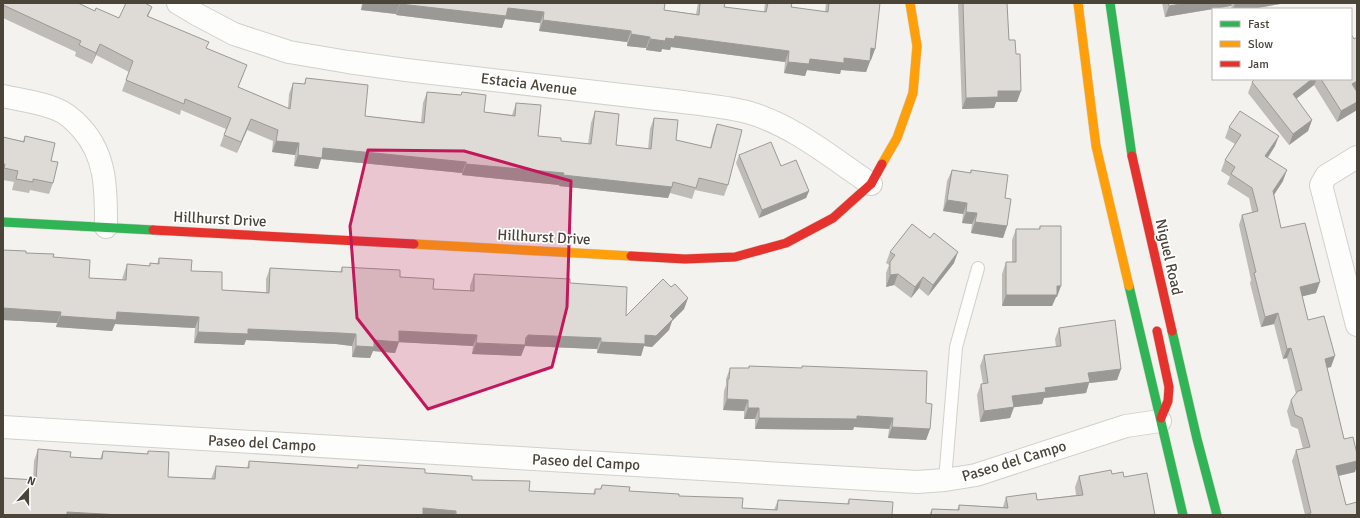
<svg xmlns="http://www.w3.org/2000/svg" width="1360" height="518" font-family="Signika,sans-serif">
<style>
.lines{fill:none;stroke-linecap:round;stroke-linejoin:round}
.lane-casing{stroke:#d2d0cb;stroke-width:14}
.street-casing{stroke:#d2d0cb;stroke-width:24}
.fast-casing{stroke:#d3cfc5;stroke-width:10}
.slow-casing{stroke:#d3cfc5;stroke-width:10}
.jam-casing{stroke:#d3cfc5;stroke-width:10}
.lane{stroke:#fdfdfc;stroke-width:12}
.street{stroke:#fdfdfc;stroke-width:22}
.fast{stroke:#30b455;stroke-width:9}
.slow{stroke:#ff9f0a;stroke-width:9}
.jam{stroke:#e5322d;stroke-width:9}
.wall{fill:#bfbcb8}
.shaded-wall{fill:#9b9996}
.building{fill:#dedbd6;stroke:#9b9996}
.marked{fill:#c2185b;fill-opacity:0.2;stroke:#c2185b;stroke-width:3;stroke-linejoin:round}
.labels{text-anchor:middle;stroke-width:3.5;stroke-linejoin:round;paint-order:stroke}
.street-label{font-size:15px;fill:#4b4439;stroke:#fff}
</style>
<rect width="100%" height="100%" fill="#f4f2ee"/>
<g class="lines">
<defs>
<path id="lane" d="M945,480L956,347L978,268"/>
<path id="street" d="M178,3L198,15L234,34L289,52L348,62L406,70L674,101C698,104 723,106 747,112C793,125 832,158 871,184
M3,96C20,100 40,102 56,109C67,113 75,121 82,129C107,157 106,192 106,227
M1357,157L1326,176L1321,185L1357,325
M3,427L917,482L945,480L976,475L1126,426L1160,421"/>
<path id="fast" d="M1110,3L1132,156
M3,222L153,230
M1129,286L1183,515
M1172,331L1197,439L1217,515"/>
<path id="slow" d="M1078,3L1096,146L1129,286
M882,164L897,138L913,93L917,46L910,3
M414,244L631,256"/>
<path id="jam" d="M1132,156L1172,331
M153,230L414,244
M631,256L685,259L735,257L786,243L833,218L871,184L882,164
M1157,331L1169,387L1168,401L1161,418"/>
</defs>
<use href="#lane" class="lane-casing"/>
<use href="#street" class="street-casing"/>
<use href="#fast" class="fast-casing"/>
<use href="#slow" class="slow-casing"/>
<use href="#jam" class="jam-casing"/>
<use href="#lane" class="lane"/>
<use href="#street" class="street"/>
<use href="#fast" class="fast"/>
<use href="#slow" class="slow"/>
<use href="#jam" class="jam"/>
</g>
<path class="wall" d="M3,3L95,11L119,18L152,7L148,17L207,48L243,76L238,87L288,108L289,94L293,83L304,84L306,78L365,116L421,122L423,103L427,92L461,95L462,92L484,112L512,115L516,103L538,136L561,141L588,144L591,123L595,111L616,145L648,149L650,129L654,118L676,140L710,148L713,135L717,124L728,185L724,196L695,190L692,199L670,193L668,198L559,186V185L462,175V173L321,159L318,169L294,166L295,155L272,152L273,141L247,130L237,153L220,146L226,129L181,110L180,115L122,91L129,72L96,55L92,64L75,56L76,52L3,18Z
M362,3H665L664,10L696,14L698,3H725L724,7L764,12L765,3H792L791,7L825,12L826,3H880L875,49L866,72L841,70L840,74L807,70L805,76L784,73L785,62L671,47L670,50L662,49L661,52L646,50V48L627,46V42L539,31L540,23L505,19L502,28L396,15V14L361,10Z
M958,3H1007L1009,40L1017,102H996L994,108L962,109Z
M1162,3H1281L1280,4L1251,9H1232L1231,6L1165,17Z
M1357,37V88L1356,90L1357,92V110L1337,122L1314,85L1296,99L1312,120L1308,131L1289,145L1248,93L1252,82L1255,79H1351Z
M1229,127L1275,146L1268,158L1283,181L1274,195L1281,228L1316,293L1302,296L1308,320L1331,367L1327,368L1344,439L1355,472L1339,476L1346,505L1305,515L1292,461L1296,450L1303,449L1298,429L1291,426L1287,411L1291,400L1296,394L1287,358L1283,359L1274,324L1261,327L1250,283L1251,280L1239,225L1242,215L1252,212L1249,198L1227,184L1230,177L1221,171L1225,160L1235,144L1225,138Z
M25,136L51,161L53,183L49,194L30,190L29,193L12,190L14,182L3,180V137L23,141Z
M739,155L781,166L809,191L806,198L759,218L736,163Z
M952,170L970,173L971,170L1005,198L1007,226L1003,238L971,233L972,224L962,223L963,214L943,211L947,181Z
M1040,226L1057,297H1056L1052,306H1002V274L1006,262H1012V240L1016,229H1039Z
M3,250L26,253L53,257L89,278L122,280L123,276L127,264L149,266L150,263L157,264L159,258L191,271L222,290L266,292V279L270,268L340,272L342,267L400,277L433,289L470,291V286L474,274L570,283L626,316L671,287L688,298L684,309L672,321L669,330L652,347L644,346L641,356L597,353V349L525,346L521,356L472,354L473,346L399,342L395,353L373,351L370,358L352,357V346L336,344L246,340L244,345L194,343L195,328L115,324L112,331L56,327L57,323L3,320Z
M890,252L954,263L928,296L919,288L911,298L894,285L886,287V273L889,265L886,263Z
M1059,328L1121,369L1117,380L1089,383L1086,393L1044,398L1042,404L1014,407L1010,418L980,422L977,395L981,384H983L980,366L984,355L1056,347L1055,339Z
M749,366L802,368V366L926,403L930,429L926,440L888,438L889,429L854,427L853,430L755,429V419H744V411L723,410L724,391L726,385V379L730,368H749Z
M38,449L70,457L100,459L103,451L147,454L148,451L168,477L211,479L216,466L247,468L249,461L357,468L358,465L472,480L529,491L593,494L595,489H600L602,485L629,491L679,496L742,508L774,510L778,500L847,504L849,499L892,515H3L33,480L34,461Z
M1112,474L1124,477L1155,515H929L932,509L957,510L959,505L1003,507L1006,497L1037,500L1076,495L1075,487L1079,476Z"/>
<path class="shaded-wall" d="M363,3H400L396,14L361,10Z
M1187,3H1232L1231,6L1165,17L1169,6Z
M1235,3H1281L1280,4L1251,9H1233Z
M400,4L508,8L544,12L540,23L505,19L502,28L396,15Z
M543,20L631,31L627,42L539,31Z
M631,34L650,37L646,48L627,46Z
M675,36L789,51L785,62L671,47L670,50L662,49L661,52L646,50L650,39L666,38Z
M100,44L96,55L92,64L96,53Z
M871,48L875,49L871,60L867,59Z
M844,58L870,61L866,72L841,70L840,74L807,70L805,76L784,73L788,62L810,59Z
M1312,79H1317L1314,85L1288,105L1293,94Z
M1357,81V88L1356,90L1348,95L1352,84Z
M998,91H1021L1017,102H996L994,108L962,109L966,98Z
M1357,102V110L1337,122L1341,111Z
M251,119L247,130L237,153L241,142Z
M1312,120L1308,131L1289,145L1293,134Z
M1279,136L1275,146L1261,167L1265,156Z
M276,141L299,143L295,155L272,152Z
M323,148L466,162L462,173L321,159L318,169L294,166L298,155Z
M466,164L564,173L559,185L462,175Z
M1287,170L1283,181L1269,202L1273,191Z
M563,175L672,187L668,198L559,186Z
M809,191L806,198L759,218L762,210Z
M947,200L967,203L963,214L943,211Z
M966,212L977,213L972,224L962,223Z
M975,222L1007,226L1003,238L971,233Z
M958,252L954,263L928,296L933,285Z
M898,274L894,285L886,287L890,275Z
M923,277L919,288L911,298L915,287Z
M1320,282L1316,293L1296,298L1300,287Z
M1057,286H1061L1057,297H1056L1052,306H1002L1006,295Z
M688,298L684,309L672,321L669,330L652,347L644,346L641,356L597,353L601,342L645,335L670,316Z
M3,308L61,312L57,323L3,320Z
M117,312L199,317L195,328L115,324L112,331L56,327L60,316Z
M1278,313L1274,324L1261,327L1265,317Z
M248,329L340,333L356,334L352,346L336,344L246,340L244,345L194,343L198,332Z
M399,331L477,335L473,346L395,342Z
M528,335L601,338L597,349L525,346L521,356L472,354L476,343L525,345L527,337Z
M374,340L399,342L395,353L373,351L370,358L352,357L356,346Z
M1291,348L1287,358L1283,359L1287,349Z
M1335,356L1331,367L1321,369L1325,359Z
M1121,369L1117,380L1089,383L1086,393L1044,398L1042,404L1008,408L1012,396L1045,388L1088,373Z
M727,399L748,400L744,411L723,410Z
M1014,407L1010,418L980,422L984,411Z
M748,408H759L755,419H744Z
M857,416L893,418L889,429L854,427L853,430L755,429L759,418Z
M892,427L930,429L926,440L888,438Z
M1357,461V466L1355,472L1333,477L1336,466Z
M423,508L456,511L455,515H421Z
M67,512L121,515H66Z"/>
<path class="building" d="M3,3H78L95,11L96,8L119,18L126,3H145L152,7L147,16L209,42L206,48L247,65L238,87L290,109L293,83L305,84L306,78L368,85L365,116L424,123L427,92L461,95L462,92L486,95L484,112L515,116L516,103L541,105L538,136L561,138V141L591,144L595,111L619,114L616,145L651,149L654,118L678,120L676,140L711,148L717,124L742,130L728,185L699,178L696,188L673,182L672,187L563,175L564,173L466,164V162L323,148L322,158L298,155L299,143L276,141L278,130L251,119L241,142L224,135L231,118L185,99L184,104L126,80L133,61L100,44L96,53L79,45L81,41L3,5Z
M400,3H665L664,10L699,15L700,3H725L724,7L766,12L768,3H792L791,7L828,12L829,3H880L875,49L871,48L870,61L844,58V63L810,59L809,64L788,62L789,51L675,36L674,39L666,38L665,41L650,39V37L631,34V31L543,20L544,12L508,8L506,16L400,4Z
M963,3H1007L1009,40H1015L1016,54H1020L1021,91H998V97L966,98Z
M1168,3H1187L1169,6Z
M1351,34L1354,39L1357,37V81L1352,84L1357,92V102L1341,111L1321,79H1351Z
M1255,79H1312L1293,94L1312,120L1293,134L1252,82Z
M1240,111L1279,136L1265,156L1287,170L1273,191L1281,228L1305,223L1320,282L1300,287L1308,320L1324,316L1335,356L1325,359L1344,439L1353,437L1357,454V461L1336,466L1346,505L1357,502V515H1305L1311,513L1296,450L1310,447L1302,418L1295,415L1291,400L1298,391L1302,390L1291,348L1287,349L1278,313L1265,317L1254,273L1256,272L1242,215L1258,211L1252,188L1231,174L1235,167L1225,160L1241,135L1229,127Z
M25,136L55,143L51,161L58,162L53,183L33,179V182L16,179L18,171L4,168L5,164H3V137L24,142Z
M771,142L781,166L796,160L809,191L762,210L739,155Z
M952,170L971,173V170L1008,175L1005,198L1011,199L1007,226L975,222L977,213L966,212L967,203L947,200Z
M912,224L930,238L934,233L958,252L933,285L923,277L915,287L898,274L890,275V262L895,255L890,252Z
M1040,226H1061V286H1057V295H1006V262H1016V229H1040Z
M3,250L26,251V253L54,254L53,257L90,260L89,278L126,280L127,264L150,266V263L159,264V258L192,260L191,271L222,272V290L269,293L270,268L342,272V267L400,270V277L434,279L433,289L474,291V274L570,279V283L627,287L626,316L663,279L671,287L675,284L688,298L670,316L673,319L656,336L645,335V344L601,342V338L528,335L527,337H526L525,345L476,343L477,335L399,331V342L374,340V347L356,346V334L340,333L248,329V334L198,332L199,317L117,312L116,320L60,316L61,312L3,308Z
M1115,320L1121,369L1088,373L1090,382L1045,388L1046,392L1012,396L1014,407L984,411L981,384L988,383L984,355L1061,346L1059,328Z
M749,366L802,368V366L927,371L926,403L932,404L930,429L892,427L893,418L857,416V419L759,418V408H748V400L727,399L728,379H729L730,368H749Z
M38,449L71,452L70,457L102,459L103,451L148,454V451L169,452L168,477L215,479L216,466L249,468V461L358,468V465L425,469V473L472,476V480L530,481L529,491L595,494V489H601L602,485L630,487L629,491L679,494V496L743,498L742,508L777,510L778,500L849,504V499L893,502L892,515H456V511L423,508V515H121L67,512V515H3V478L36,480Z
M1111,470L1112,474L1123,472L1124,477L1147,473L1155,515H931L932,509L959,510V505L1008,508L1006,497L1036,493L1037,500L1083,495L1079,476Z"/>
<path class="marked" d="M368,150L464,151L571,181L567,307L552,367L428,409L357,318L350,226Z"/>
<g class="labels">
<g class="street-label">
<text transform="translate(529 84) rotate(7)" y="5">Estacia Avenue</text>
<text transform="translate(220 219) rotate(3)" y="5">Hillhurst Drive</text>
<text transform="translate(544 237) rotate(3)" y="5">Hillhurst Drive</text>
<text transform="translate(1169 257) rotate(77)" y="5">Niguel Road</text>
<text transform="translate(262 443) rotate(3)" y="5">Paseo del Campo</text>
<text transform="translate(1014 461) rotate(-17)" y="5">Paseo del Campo</text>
<text transform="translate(586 462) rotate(3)" y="5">Paseo del Campo</text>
</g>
</g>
<rect width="1360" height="518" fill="none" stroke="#4b4439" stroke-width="8"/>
<rect x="1212" y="8" width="140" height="72" fill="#ffffff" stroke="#b7b4b0"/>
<rect x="1220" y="21" width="20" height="6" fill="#30b455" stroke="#b7b4b0"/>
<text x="1248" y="28" font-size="12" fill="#4b4439">Fast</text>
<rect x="1220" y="41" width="20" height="6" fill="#ff9f0a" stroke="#b7b4b0"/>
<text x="1248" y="48" font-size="12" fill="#4b4439">Slow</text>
<rect x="1220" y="61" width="20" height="6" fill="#e5322d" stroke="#b7b4b0"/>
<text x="1248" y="68" font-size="12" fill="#4b4439">Jam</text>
<g transform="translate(28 490) rotate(21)" stroke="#ffffff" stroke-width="3" paint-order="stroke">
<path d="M0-3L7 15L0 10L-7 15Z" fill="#4b4439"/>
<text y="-6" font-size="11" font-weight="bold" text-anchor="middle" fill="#4b4439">N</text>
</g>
</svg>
